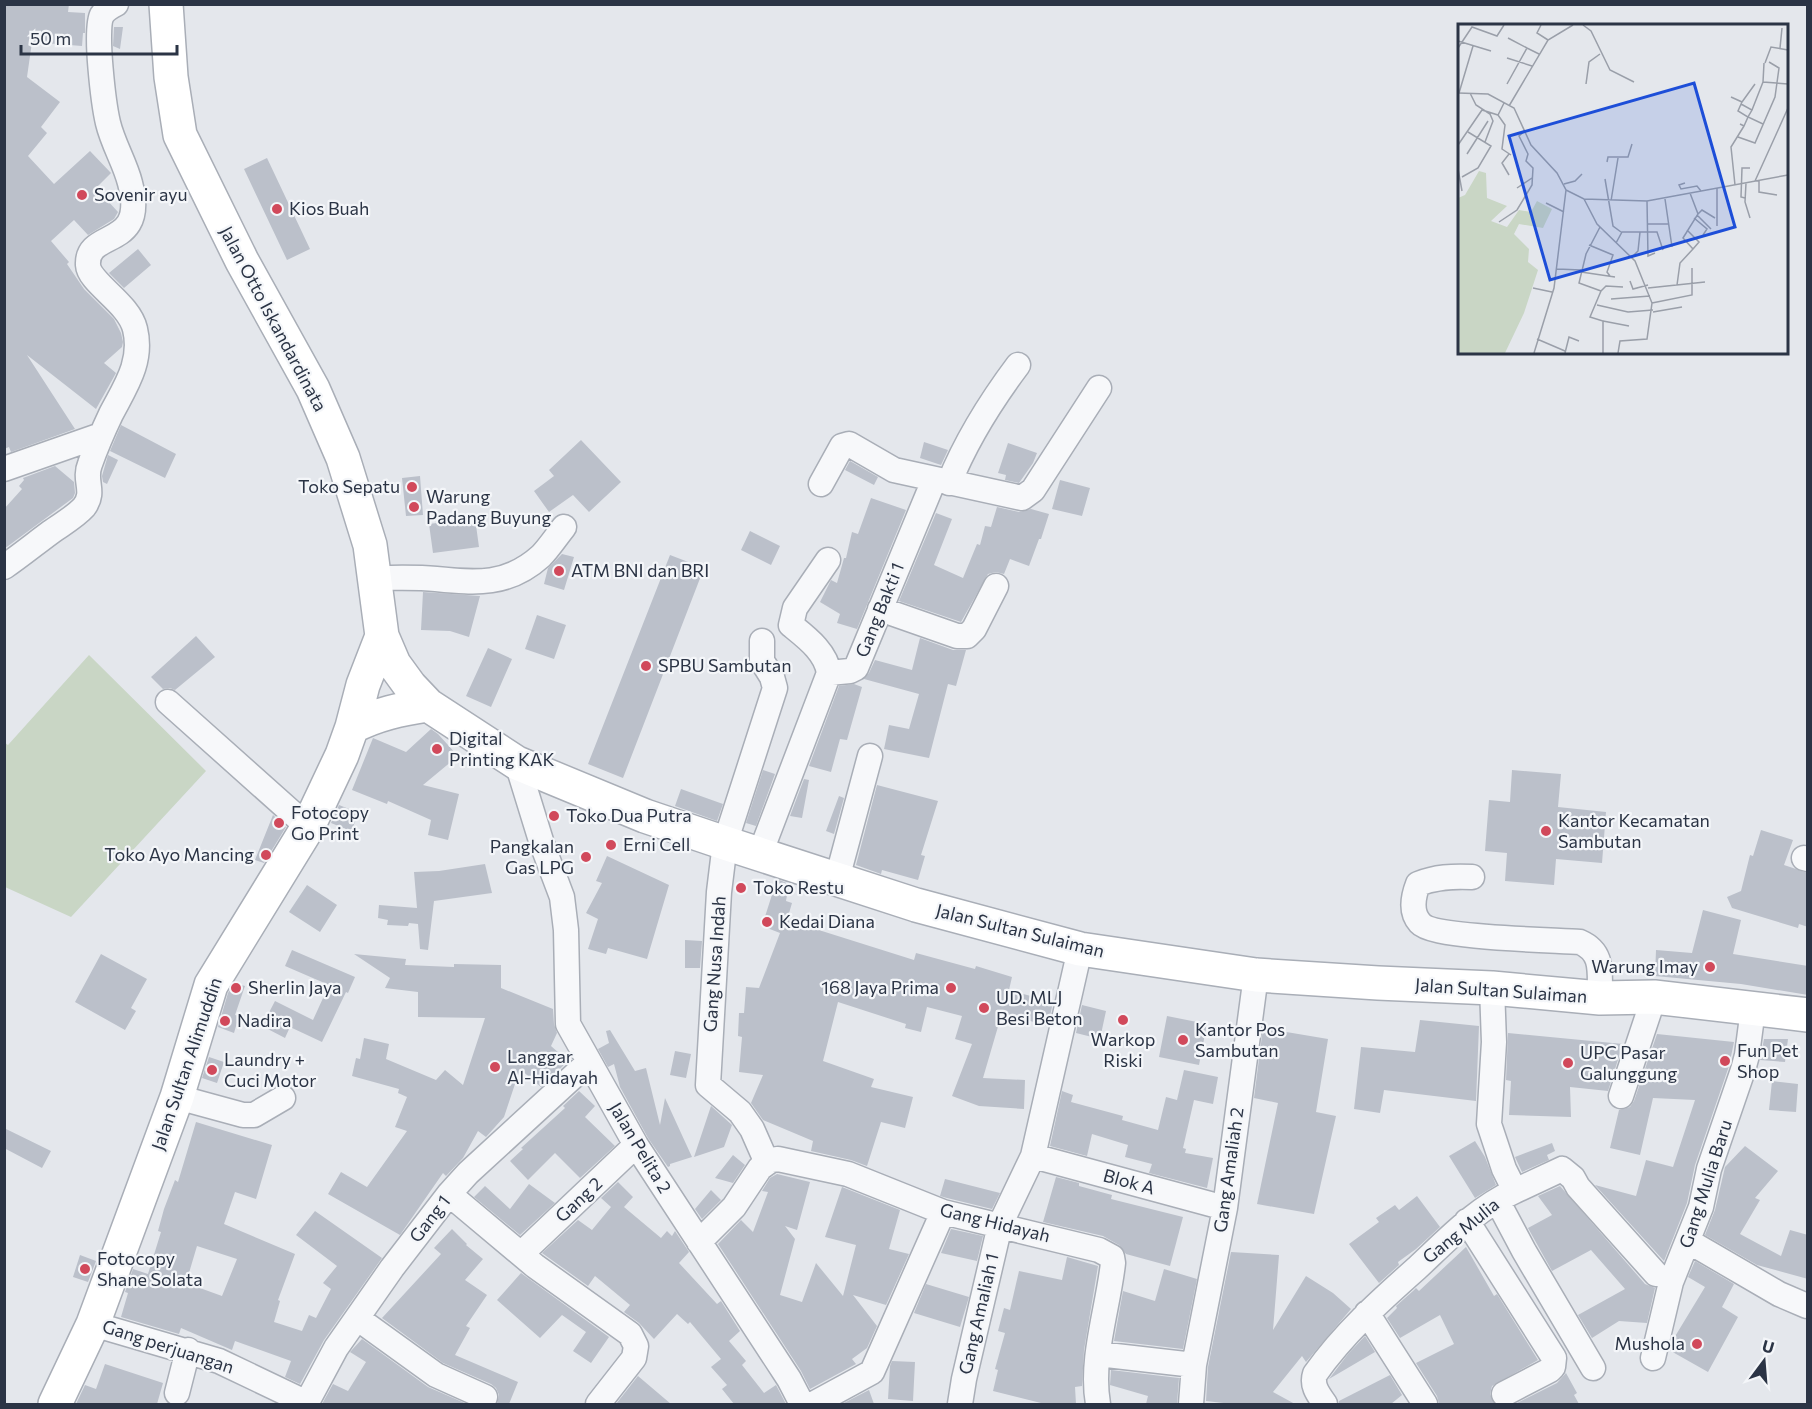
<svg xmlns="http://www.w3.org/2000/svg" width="1812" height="1409" font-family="Commissioner,sans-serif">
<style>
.green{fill:#c9d6c5}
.building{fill:#bbc0ca;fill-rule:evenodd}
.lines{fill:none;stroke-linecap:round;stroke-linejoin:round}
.minor-casing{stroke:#a9aeb7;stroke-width:27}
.secondary-casing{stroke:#a9aeb7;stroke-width:36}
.minor{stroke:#f7f8fa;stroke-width:24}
.secondary{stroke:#fff;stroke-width:33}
.poi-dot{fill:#d1495b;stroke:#f4f6f9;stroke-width:2}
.labels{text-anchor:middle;stroke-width:4.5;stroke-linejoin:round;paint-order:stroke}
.poi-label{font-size:18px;fill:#2b3445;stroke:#f4f6f9;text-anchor:start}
.street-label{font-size:18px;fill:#2b3445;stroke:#f4f6f9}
.inset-road{fill:none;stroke:#9a9fa9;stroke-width:1.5}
.view{fill:#1d4ed8;fill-opacity:0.15;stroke:#1d4ed8;stroke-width:3}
.inset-edge{fill:none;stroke:#2b3445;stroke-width:3}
</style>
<rect width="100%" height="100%" fill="#e4e7ec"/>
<path class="green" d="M89,655L206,771L71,917L5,887V743L8,745Z"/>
<path class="building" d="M4,4H69L68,12L85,13V33H83L82,46L32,42L27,77L60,102L41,127L47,133L28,156L54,184L90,151L111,173L96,188L118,212L114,219L88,235L74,220L51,241L69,262L67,264L84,289L114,319L121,333L123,342L122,347L104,363L116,373L96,409L27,355L75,429L11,452L9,447L4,449Z
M114,27H123L120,49L113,46Z
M267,158L310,249L287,260L244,169Z
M138,249L151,265L124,288L109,273Z
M121,425L176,454L165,478L110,451Z
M581,440L621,482L589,512L573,495L549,512L534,491L554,476L549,470Z
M924,442L948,450L941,465L920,458Z
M1008,443L1037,453L1033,463L1019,483L1005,480L1006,475L998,473Z
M108,455L118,460L107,484L103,482L102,476Z
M850,461L878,477L874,485L845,470Z
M55,466L74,482L75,493L73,498L4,549V509L22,489L19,486L24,480L23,478Z
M420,476L423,515L406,516L402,478Z
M1060,480L1090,488L1082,516L1052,509Z
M871,498L906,510L857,629L837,623L840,614L820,602L831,580L837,583L844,558H846L852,532L858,534Z
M997,507L1019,512L1031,509L1049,514L1041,539H1039L1029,566L1010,559L1004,574L996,572L988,574L961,622L899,601L936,513L952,519L934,565L963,578L977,544L980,545L985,526L991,527Z
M475,518L479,547L433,553L429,524Z
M750,531L780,546L771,565L741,550Z
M562,554L574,557L564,590L544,584L548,568Z
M670,555L704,568L623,778L588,764Z
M423,592L480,596L469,637L450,631L421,630Z
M537,615L566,625L554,659L525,649Z
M196,636L215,657L175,690L170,688L163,689L151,677Z
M920,638L953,650H966L956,686L948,684L929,758L884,749L889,725L909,729L919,694L864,679L869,673L875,660L912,670Z
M488,648L512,659L491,707L466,696Z
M854,684L862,687L847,740L840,739L831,772L809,766L839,686Z
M431,729L438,734L458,756L423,785L459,794L448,840L428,835L431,820L388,801L387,804L352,790L373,738L406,752Z
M763,770L775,774L756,826L746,823Z
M1512,770L1561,774L1558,807L1606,812L1602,863L1556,859L1554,885L1505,881L1507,853L1485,851L1489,800L1510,802Z
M804,779L809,780L802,818L790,816Z
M877,785L938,801L921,855L925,856L918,880L882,870L881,874L856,865Z
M681,789L723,804L717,821L675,806Z
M839,796L844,798L834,834L826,831Z
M339,805L359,813L351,831L331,823Z
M273,815L286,827L264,863L255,860Z
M1761,830L1793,840L1784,865L1808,873V927L1799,924L1798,928L1732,908L1727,897L1741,891L1750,855L1753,856Z
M607,856L669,885L647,959L608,948L606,954L588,949L598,919L586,913L602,883L596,881Z
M485,864L492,893L434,901L428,950L420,949L418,924L409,923L408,926L387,925L388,920L378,918L379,905L417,908L414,872L439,871Z
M777,879L789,884L786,901L792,903L787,920L914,960L916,953L975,969L976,966L1012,977L1009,990L1053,1002L1048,1026L1002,1013L983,1078L1025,1080L1024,1109L979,1106L952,1096L972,1044L955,1039L962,1016L927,1007L921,1032L905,1028L906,1024L838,1002L823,1061L874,1079L871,1087L913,1097L905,1128L881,1122L867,1166L851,1160L811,1151L813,1141L763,1120L751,1103L763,1075L739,1072L742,1037L738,1036L739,1013H744L746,987L759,988L780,933L762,926Z
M307,885L337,905L320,932L289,912Z
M1703,910L1741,920L1733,954L1808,966V995L1741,984L1655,976L1656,950L1692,953Z
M685,940L702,941L700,968H685Z
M292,950L355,977L348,993L346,992L322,1042L290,1027L285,1038L262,1026L275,1001L313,1020L329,985L285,966Z
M101,954L147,979L131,1008L136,1011L125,1030L75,1002Z
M354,954L406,959L405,965L454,967V964L501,965V988L553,1009L554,1024L557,1033L551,1046L568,1061L541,1087L520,1069L504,1117L486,1137L478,1131L463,1158L446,1176L443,1173L400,1235L328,1194L341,1172L367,1187L407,1131L395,1127L407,1097L398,1093L399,1089L352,1076L356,1058L360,1059L364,1038L389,1044L386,1059L436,1080L445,1070L463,1085L485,1018L418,1017V992L385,988L390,978Z
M234,983L245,986L235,1015L239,1016L234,1033L218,1027L228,993Z
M1082,1005L1106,1011L1100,1039L1076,1033Z
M1167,1016L1207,1024L1199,1065L1159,1057Z
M1420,1020L1479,1026L1476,1101L1384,1090L1380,1113L1354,1109L1361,1047L1415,1052Z
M1263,1028L1328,1039L1316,1112L1336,1116L1314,1214L1257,1204L1278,1103L1254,1098Z
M610,1030L635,1071L646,1068L660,1125L665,1098L692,1157L670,1164V1166L668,1167L648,1138L620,1087L614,1064L608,1067L598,1049L609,1043L606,1031Z
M1508,1033L1623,1044L1608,1091L1570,1087L1571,1117L1509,1115L1511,1081L1506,1080Z
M1657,1034L1734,1042L1729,1066L1695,1165L1687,1203L1664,1261L1595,1185L1636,1196L1646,1160L1673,1167L1695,1100L1653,1098L1640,1155L1610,1148L1619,1110L1630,1107L1634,1101Z
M1764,1039H1788L1785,1062L1760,1060Z
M675,1051L691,1054L686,1078L670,1075Z
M209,1057L224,1062L217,1083L202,1078Z
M1184,1070L1218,1077L1213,1104L1194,1100L1183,1148L1186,1149L1185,1153L1213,1158L1207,1188L1149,1173L1152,1164L1125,1157L1128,1145L1092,1134L1087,1156L1050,1146L1062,1091L1073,1095L1071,1102L1123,1116L1122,1120L1158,1130L1166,1097L1177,1100Z
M1772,1081L1798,1084L1796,1112L1769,1110Z
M579,1091L595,1106L585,1117L615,1146L580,1178L555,1153L528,1180L510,1161L523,1149L521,1148L565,1108L563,1106Z
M711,1106L732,1125L724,1147L694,1157Z
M196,1122L272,1145L256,1199L235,1192L224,1224L295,1254L278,1300L280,1301L274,1322L302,1331L309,1315L316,1318L331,1289L323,1283L337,1266L296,1235L315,1211L382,1258L324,1340L300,1384L285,1377L291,1361L235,1341L232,1350L181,1328L179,1334L121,1317L128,1293L125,1292L133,1269L148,1274L161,1232L158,1231L164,1209L175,1180L178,1182ZM197,1246L237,1259L222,1296L186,1283Z
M4,1128L51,1151L42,1168L4,1148Z
M1475,1141L1485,1157L1496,1185L1475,1198L1449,1156Z
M1552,1143L1555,1151L1547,1155L1549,1160L1522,1172L1515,1157Z
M1745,1146L1778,1171L1755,1198L1760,1200L1740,1234L1781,1256L1790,1230L1808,1235V1279L1757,1265L1705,1235L1715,1210L1725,1167Z
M733,1155L745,1165L733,1183L715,1178Z
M777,1174L810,1182L797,1230L785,1226L795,1239L780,1295L802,1302L816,1263L843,1296L856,1245L825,1237L842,1187L900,1210L889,1249L909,1254L886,1305L853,1295L877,1326L867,1348L852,1359L856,1364L810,1389L801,1371L718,1244L741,1220L753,1232L768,1192L762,1191L770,1178Z
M1056,1177L1079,1183V1186L1112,1195L1111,1199L1183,1217L1170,1266L1126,1254L1119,1245L1103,1236L1043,1222Z
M945,1179L1000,1193L992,1209L947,1198L940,1196Z
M618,1182L633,1197L624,1207L661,1238L667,1231L672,1236L675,1231L689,1252L679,1263L717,1304L721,1301L740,1331L729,1341L746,1361L742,1365L764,1393L776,1385L786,1404H734L722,1389L727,1385L711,1367L721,1359L690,1322L688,1324L677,1314L654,1339L639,1323L624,1312L630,1305L595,1276L588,1286L542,1253L578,1220L592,1230L611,1207L601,1198Z
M529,1184L555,1203L520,1235L474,1197L485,1186L510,1209Z
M1560,1186L1645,1284L1655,1288L1647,1323L1619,1321L1592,1338L1578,1315L1625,1289L1591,1250L1552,1271L1528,1228L1552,1215L1538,1196Z
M711,1190L721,1200L702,1219L695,1209Z
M1417,1196L1440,1227L1416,1249L1398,1262L1399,1265L1379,1283L1349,1244L1379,1222L1376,1218L1395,1205L1399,1210Z
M452,1229L467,1244L466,1245L483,1259L465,1280L487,1295L466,1326L470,1328L455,1355L518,1382L509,1404H497L499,1395L496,1388L491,1384L443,1363L382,1318L441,1254L434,1248Z
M951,1229L983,1236L977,1261L941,1253Z
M1466,1247L1494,1296L1497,1294L1538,1360L1492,1386L1490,1394L1495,1404H1439L1437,1396L1416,1363L1454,1344L1440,1315L1400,1338L1387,1318L1397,1308L1396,1306L1413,1291L1416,1288L1419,1291Z
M1231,1252L1279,1255L1273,1330L1306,1276L1333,1293L1351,1309L1306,1362L1302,1356L1273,1392L1295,1404H1232L1206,1401L1208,1367Z
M80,1255L96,1261L88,1282L73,1277Z
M1067,1257L1098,1266L1084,1350L1082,1386L1075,1387L1076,1404H1045L993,1391L998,1370L995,1369L1005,1333L998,1331L1004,1308L1010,1310L1019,1271L1062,1280Z
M1695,1261L1734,1284L1722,1307L1738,1317L1708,1372L1669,1350L1671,1343L1705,1287L1688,1277Z
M1164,1269L1197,1279L1183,1349L1114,1341L1123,1291L1155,1301Z
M521,1273L609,1337L591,1363L573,1351L586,1332L562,1315L540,1338L497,1300Z
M926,1284L969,1297L960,1327L914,1313Z
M1365,1336L1375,1352L1329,1379L1348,1354Z
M362,1339L428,1387L467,1404H322L333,1384L348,1391L366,1362L350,1352Z
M892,1361L915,1362L913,1401L888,1399L890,1366Z
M105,1364L163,1383L157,1404H76L85,1385L96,1389Z
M1111,1370L1179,1378L1177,1404H1146L1148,1396L1110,1385Z
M1566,1373L1577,1393L1574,1395L1579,1404H1515L1557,1383Z
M1390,1375L1402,1395L1391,1404H1339V1401Z
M638,1376L671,1404H616Z
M869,1390L874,1404H842Z"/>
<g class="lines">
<defs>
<path id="minor" d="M4,469L101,435
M949,483C966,441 991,401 1018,365
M821,484L842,446L849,444L894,470L1022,498L1033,490L1099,388
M4,567C20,556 36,543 51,532C62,524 75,517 84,507C96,491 83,481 90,464C96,447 103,431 111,414C125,387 143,362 135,329C129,303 89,283 88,265C86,228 148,251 130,183C125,163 113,144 108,123C104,106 94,29 102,15C105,10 110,7 116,4
M376,578C396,578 416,577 436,579C476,583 508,586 541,556C549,548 556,537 564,527
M880,609L957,636H967L974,629L996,586
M762,641V661L772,677L775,688L725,843L719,892L708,1085L740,1112L752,1129L767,1163
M829,673L850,671L856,668L934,480
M168,702L308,827
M517,763L542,844L562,897L566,930L568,1024L636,1145L789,1379L802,1404
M760,854L829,673C826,652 807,638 791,625L795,608L828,560
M1804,858L1808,859
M1472,877C1452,876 1436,877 1418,884C1413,897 1410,912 1420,923C1433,938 1554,940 1580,942C1605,953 1599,974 1600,998
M837,879L870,756
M1621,1096L1654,997
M177,1097L243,1115H254L283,1098
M1033,1156L1225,1208
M1515,1191L1562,1169L1573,1178L1578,1187L1656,1274
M449,1194L535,1266L630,1334L636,1346L634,1358L598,1404
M1498,1202L1524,1251L1593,1368
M1467,1221L1554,1358L1553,1367L1550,1370L1504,1394
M1688,1241L1779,1294L1807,1306
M699,1242L734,1207L760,1168L771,1160L778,1159L848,1174L943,1212L1099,1250L1112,1257L1113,1263C1108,1309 1090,1359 1098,1404
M521,1254L636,1145
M1367,1313L1425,1404
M357,1318L436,1375L485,1397
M93,1324L219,1361L307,1403
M1098,1354L1194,1365
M1653,1358L1671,1282L1701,1207L1709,1169L1743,1070L1747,1055L1753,1009
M177,1393L188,1350
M306,1404L336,1348L392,1268L449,1194L468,1173L589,1062
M813,1404L872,1372L943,1212
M960,1404L964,1379L1000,1225L1033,1156L1080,949
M1191,1404L1194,1365L1225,1208L1256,975
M1325,1404C1319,1395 1311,1386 1315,1374C1343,1334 1381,1300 1417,1268C1447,1240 1477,1208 1515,1191L1504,1169L1489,1124L1494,1042L1492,988"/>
<path id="secondary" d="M166,4L171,77L180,135L242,261L313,389L343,458L370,545L382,636L394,664L410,686L428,705L517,763L645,816L725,843L916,905L1080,949L1256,975L1378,983L1492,988L1600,998L1654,997L1808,1015
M352,727C377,714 401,709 428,705
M55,1404L93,1324L177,1097L211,985L308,827L342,755L352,727L363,685L382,636"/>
</defs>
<use href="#minor" class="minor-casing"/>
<use href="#secondary" class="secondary-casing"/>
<use href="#minor" class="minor"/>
<use href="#secondary" class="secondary"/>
</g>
<g class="poi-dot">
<circle cx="82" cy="195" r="6"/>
<circle cx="277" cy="209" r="6"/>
<circle cx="412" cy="487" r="6"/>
<circle cx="414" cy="507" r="6"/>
<circle cx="559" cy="571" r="6"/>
<circle cx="646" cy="666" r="6"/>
<circle cx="437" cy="749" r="6"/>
<circle cx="554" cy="816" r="6"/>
<circle cx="279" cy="823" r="6"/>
<circle cx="1546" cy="831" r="6"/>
<circle cx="611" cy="845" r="6"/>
<circle cx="266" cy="855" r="6"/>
<circle cx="586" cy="857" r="6"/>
<circle cx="741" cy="888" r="6"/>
<circle cx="767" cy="922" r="6"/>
<circle cx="1710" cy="967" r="6"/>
<circle cx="236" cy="988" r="6"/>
<circle cx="951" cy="988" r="6"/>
<circle cx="984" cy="1008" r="6"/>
<circle cx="1123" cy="1020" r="6"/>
<circle cx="225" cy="1021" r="6"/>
<circle cx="1183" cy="1040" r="6"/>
<circle cx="1725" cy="1061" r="6"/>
<circle cx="1568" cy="1063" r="6"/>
<circle cx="495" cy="1067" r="6"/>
<circle cx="212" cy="1070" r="6"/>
<circle cx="85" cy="1269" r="6"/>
<circle cx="1697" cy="1344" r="6"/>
</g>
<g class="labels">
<g class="poi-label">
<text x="94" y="201">Sovenir ayu</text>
<text x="289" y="215">Kios Buah</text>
<text x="400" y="493" text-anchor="end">Toko Sepatu</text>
<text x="426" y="503">Warung<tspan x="426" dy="21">Padang Buyung</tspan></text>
<text x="571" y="577">ATM BNI dan BRI</text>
<text x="658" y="672">SPBU Sambutan</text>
<text x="449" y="745">Digital<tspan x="449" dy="21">Printing KAK</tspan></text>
<text x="291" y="819">Fotocopy<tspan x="291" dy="21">Go Print</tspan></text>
<text x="566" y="822">Toko Dua Putra</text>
<text x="1558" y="827">Kantor Kecamatan<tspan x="1558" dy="21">Sambutan</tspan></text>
<text x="623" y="851">Erni Cell</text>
<text x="574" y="853" text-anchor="end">Pangkalan<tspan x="574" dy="21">Gas LPG</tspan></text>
<text x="254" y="861" text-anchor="end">Toko Ayo Mancing</text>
<text x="753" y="894">Toko Restu</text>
<text x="779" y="928">Kedai Diana</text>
<text x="1698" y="973" text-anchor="end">Warung Imay</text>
<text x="248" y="994">Sherlin Jaya</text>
<text x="939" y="994" text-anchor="end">168 Jaya Prima</text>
<text x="996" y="1004">UD. MLJ<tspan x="996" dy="21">Besi Beton</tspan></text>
<text x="237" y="1027">Nadira</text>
<text x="1195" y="1036">Kantor Pos<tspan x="1195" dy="21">Sambutan</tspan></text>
<text x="1123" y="1046" text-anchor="middle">Warkop<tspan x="1123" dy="21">Riski</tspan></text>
<text x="1737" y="1057">Fun Pet<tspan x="1737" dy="21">Shop</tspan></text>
<text x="1580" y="1059">UPC Pasar<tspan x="1580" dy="21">Galunggung</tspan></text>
<text x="507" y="1063">Langgar<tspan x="507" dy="21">Al-Hidayah</tspan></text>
<text x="224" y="1066">Laundry +<tspan x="224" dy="21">Cuci Motor</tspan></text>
<text x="97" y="1265">Fotocopy<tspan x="97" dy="21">Shane Solata</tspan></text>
<text x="1685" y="1350" text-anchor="end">Mushola</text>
</g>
<g class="street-label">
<text transform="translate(273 319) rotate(62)" y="6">Jalan Otto Iskandardinata</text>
<text transform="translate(880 610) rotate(-68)" y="6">Gang Bakti 1</text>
<text transform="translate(1020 931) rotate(14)" y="6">Jalan Sultan Sulaiman</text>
<text transform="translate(715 964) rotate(-86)" y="6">Gang Nusa Indah</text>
<text transform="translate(1501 991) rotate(4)" y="6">Jalan Sultan Sulaiman</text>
<text transform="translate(187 1064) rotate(-71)" y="6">Jalan Sultan Alimuddin</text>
<text transform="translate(640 1148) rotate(59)" y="6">Jalan Pelita 2</text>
<text transform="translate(1229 1170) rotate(-82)" y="6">Gang Amaliah 2</text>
<text transform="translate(1129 1182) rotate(15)" y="6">Blok A</text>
<text transform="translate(1706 1184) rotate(-72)" y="6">Gang Mulia Baru</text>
<text transform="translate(579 1200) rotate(-43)" y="6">Gang 2</text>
<text transform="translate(430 1219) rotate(-52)" y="6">Gang 1</text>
<text transform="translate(995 1223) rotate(14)" y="6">Gang Hidayah</text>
<text transform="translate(1461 1231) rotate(-39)" y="6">Gang Mulia</text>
<text transform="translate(979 1314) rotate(-77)" y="6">Gang Amaliah 1</text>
<text transform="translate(168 1347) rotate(18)" y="6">Gang perjuangan</text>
</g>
</g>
<g transform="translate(1458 24)">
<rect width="330" height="330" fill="#e4e7ec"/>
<path d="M21,147L28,149L29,174L49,182L33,197L49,203L61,186L73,188L79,177L94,185L85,204L61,200L56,210L71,225L70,238L80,246L66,289L47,329H0V174L7,171Z" fill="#c9d6c5"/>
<path class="inset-road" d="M83,1L79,9L90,16M125,1L133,7L152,46L176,58M50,14L69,24M0,17L33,27M0,24L14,3L39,12L46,1M322,24L324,4M49,34L74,42M306,39L305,58L330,60M307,39L313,23L330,26M49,60L69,24L81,30M128,60L131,38L142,30M0,69L30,70L56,84L73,121L99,149L108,166L96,264L76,329M1,69L15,22M12,69L18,81L32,90L35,97L27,118M273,73L284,78L280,87L290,93L286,102L282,100M284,78L297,60M283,80L294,86L290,93L305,100M51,82L90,16L115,1M294,86L305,58M40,91L47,101L44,125L53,131M280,113L297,119L317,73L321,44L311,38M0,121L24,86L40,91L46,79M9,130L30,97M51,130L44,139L51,151M149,138L150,133H170L174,120M0,145L4,167M4,153L20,144L33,122L10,108M147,155L155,202L163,208M297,157L330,84M301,157V168L319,171M227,159L221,161L223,165L239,162L243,167M288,159L287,178L292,194M106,160L117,157L124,150M277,161L273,123L286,102M59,164L74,154M259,164V202M108,166L126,175L189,177L330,151M287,174L283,173L284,144H292M126,175L139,200L177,237L194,279L189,315L162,317L160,329M207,175L214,223M153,177L160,134M189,177L190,232L197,229M88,179L106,188M240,190L244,186L257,194M239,191L253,205M236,194L249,205L245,211M41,198L59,186L74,161L75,144L68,137L70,130L61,112L67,107M190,200H211M142,203L128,230L121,259L143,267L132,293L145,297V329M229,206L241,218L235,225M158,219L164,208H199L205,226M131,221L155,231L149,248L152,252M174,233L180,227L182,208M99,245L123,246M123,248L157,253M172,257L175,265L190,261M219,261L222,239L235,225L225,214L240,190L232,169M75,264L94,268M190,264L247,258M143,267L148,262L165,263M153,275L192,272M194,279L234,271V244M139,281L170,288L195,286M195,288L224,283M145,297L171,302M79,315L107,327M107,329L111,313L121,317"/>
<path class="view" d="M236,59L277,203L92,256L51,112Z"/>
<rect width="330" height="330" class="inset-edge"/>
</g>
<rect width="1812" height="1409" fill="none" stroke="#2b3445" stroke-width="12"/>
<g transform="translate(1764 1361) rotate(16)" stroke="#f4f6f9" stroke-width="4.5" paint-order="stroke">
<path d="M0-4.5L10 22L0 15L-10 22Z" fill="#2b3445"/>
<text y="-9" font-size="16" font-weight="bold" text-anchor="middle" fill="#2b3445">U</text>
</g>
<path d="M21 45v9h156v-9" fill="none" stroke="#2b3445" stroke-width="3"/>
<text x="30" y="45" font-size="18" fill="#2b3445" stroke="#f4f6f9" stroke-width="4.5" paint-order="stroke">50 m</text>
</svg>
